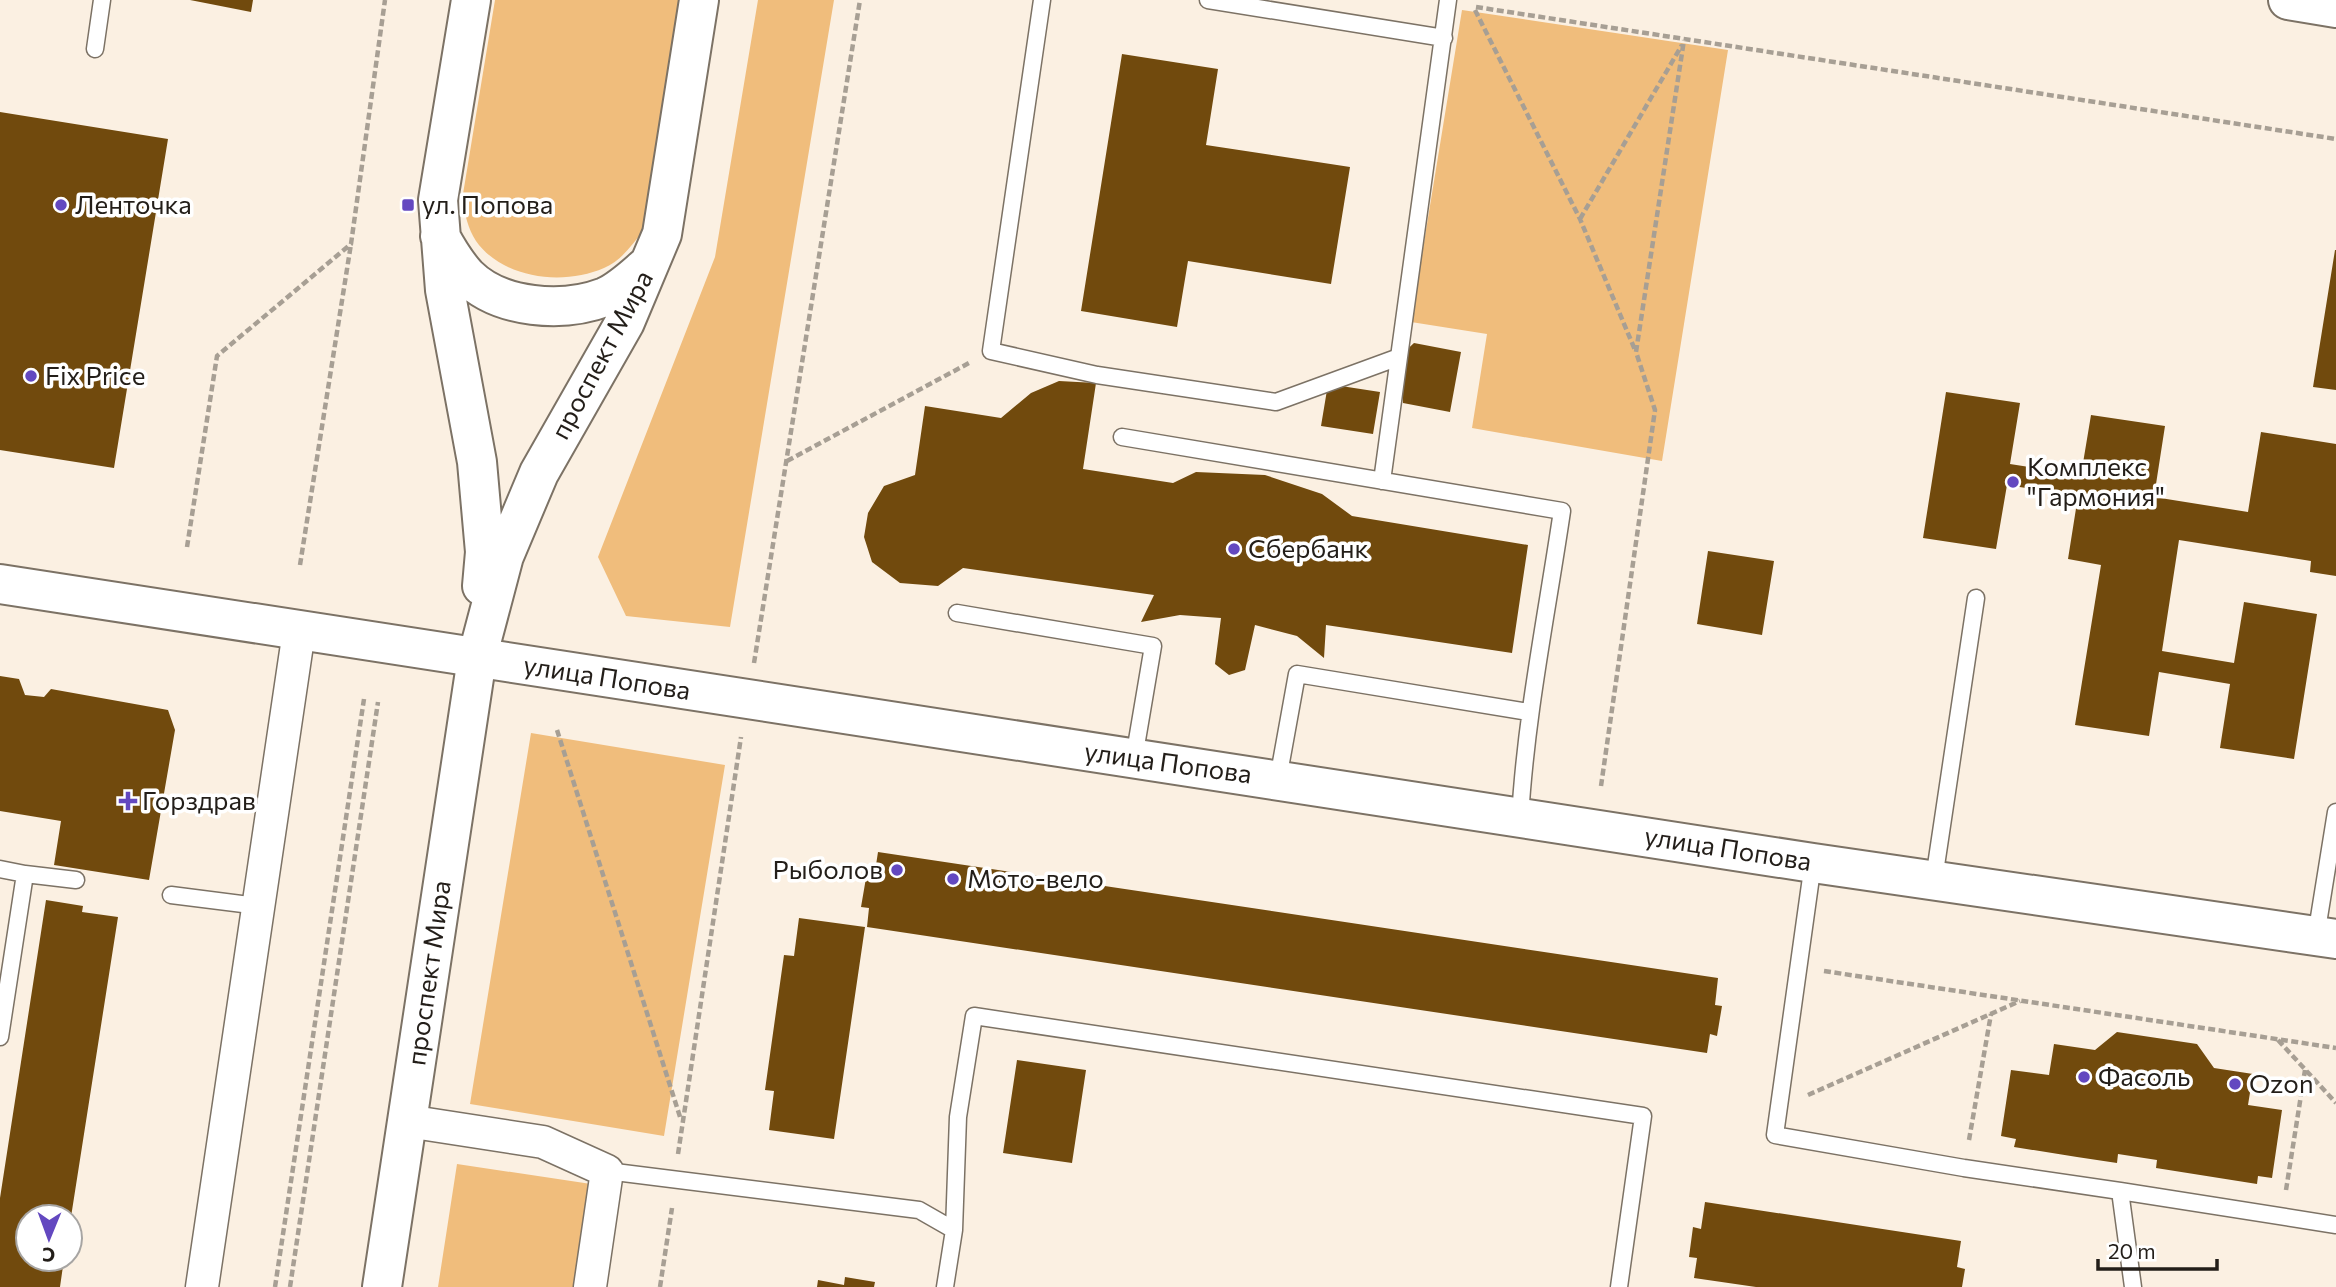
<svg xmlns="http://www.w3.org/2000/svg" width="2336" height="1287" font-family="Commissioner,sans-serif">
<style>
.green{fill:#f0bd7c}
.building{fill:#714a0d}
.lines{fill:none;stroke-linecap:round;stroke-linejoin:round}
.lane-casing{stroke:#7c7265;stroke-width:19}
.street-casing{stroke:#7c7265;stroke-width:35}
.secondary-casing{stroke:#7c7265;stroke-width:42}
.primary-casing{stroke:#7c7265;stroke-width:42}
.path{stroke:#a79f94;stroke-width:4.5;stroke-dasharray:7 3.5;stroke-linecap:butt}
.lane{stroke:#fff;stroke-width:16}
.street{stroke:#fff;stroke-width:32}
.secondary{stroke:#fff;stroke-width:38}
.primary{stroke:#fff;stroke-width:38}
.poi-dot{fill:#6348c0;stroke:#fff;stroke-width:2.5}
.labels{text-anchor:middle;stroke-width:7;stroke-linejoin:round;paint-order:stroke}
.poi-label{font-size:26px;fill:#231e19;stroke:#fff;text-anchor:start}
.street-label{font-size:26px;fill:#231e19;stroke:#fff}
</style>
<rect width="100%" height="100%" fill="#fbf0e2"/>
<path class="green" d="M495,0H682L643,231C632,245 621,261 604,268C563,286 503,279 476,241C468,229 465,214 462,200Z
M758,0H834L730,627L626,616L598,557L715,257Z
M1462,10L1728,50L1662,461L1472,428L1487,334L1411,322Z
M531,733L725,765L664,1136L470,1104Z
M457,1164L591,1184L576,1287H438Z"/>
<path class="building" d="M190,0H253L251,12Z
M1122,54L1218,69L1206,145L1350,167L1331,284L1188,261L1177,327L1081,311Z
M0,112L168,139L114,468L0,450Z
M2335,250H2336V390L2313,387Z
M1414,343L1461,352L1450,412L1403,403L1399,357Z
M1059,381L1096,383L1083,469L1173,483L1196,472L1265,475L1322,494L1352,516L1528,545L1512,653L1326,625L1324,658L1297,636L1255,625L1245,670L1229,675L1215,664L1221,618L1180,615L1141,622L1154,595L963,568L938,586L900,583L872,562L864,537L868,513L884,486L915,475L925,406L1001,418L1031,393Z
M1328,384L1380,392L1373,434L1321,426Z
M1946,392L2020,403L2010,464L2081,475L2091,415L2165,426L2154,497L2248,512L2261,432L2336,444V576L2310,572L2311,561L2179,540L2162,651L2234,663L2244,602L2317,614L2294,759L2220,748L2230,684L2159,672L2149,736L2075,725L2101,565L2068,559L2078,496L2007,485L1996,549L1923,538Z
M1708,551L1774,561L1762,635L1697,624Z
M0,676L19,679L25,695L44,697L51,689L168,710L175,730L149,880L54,865L61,821L0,811Z
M878,852L1718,978L1715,1005L1722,1006L1717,1036L1710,1034L1707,1053L867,927L869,908L861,907L866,878H874Z
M46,900L83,906L82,912L118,917L71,1217H28V1259H64L60,1287H0V1198Z
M799,918L865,927L834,1139L769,1130L774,1091L765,1090L784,955L794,956Z
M2117,1032L2197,1044L2214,1068L2253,1074L2248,1105L2282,1110L2272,1178L2258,1176L2257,1184L2156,1168L2157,1160L2118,1154L2117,1163L2077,1157L2014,1147L2016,1139L2001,1136L2011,1070L2049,1075L2054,1044L2095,1050Z
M1017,1060L1086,1070L1072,1163L1003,1153Z
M1705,1202L1961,1241L1957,1267L1965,1269L1962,1287H1756L1694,1278L1697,1258L1689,1257L1693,1227L1701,1229Z
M845,1277L875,1282L874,1287H817L818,1280L844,1285Z"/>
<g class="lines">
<defs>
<path id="lane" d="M1042,0L991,351L1097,375L1276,402L1399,357
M1208,0L1444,38
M95,49L102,0
M1122,437L1562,511C1547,613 1526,714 1520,818
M1382,481L1448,0
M957,613L1153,646L1134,758
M1278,779L1297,674L1528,712
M1813,863L1775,1135L1964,1168L2120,1191L2133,1287
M0,869L25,874L0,1037
M25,874L76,880
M1934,879L1976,598
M171,895L258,906
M2316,936L2336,812
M607,1171L919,1210L954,1230L945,1287
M2120,1191L2336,1225
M954,1230L958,1117L974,1016L1643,1116L1619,1287"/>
<path id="street" d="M407,1121L543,1142L607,1171L590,1287
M202,1287L299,631"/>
<path id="secondary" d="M2288,0L2336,8
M0,584L1813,863L2336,939"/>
<path id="primary" d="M471,0L438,200L445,290L477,462L485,552L482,586
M440,236C448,251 456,264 467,276C500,309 563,313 605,297C621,290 635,276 648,265
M382,1287L477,658L504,556L539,473L625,322L662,234L699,0"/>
</defs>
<use href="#lane" class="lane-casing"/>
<use href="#street" class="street-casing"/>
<use href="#secondary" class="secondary-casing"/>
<use href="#primary" class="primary-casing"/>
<path class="path" d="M1476,7L2336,139
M1475,10L1580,219L1635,350
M1580,219L1682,45
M787,461L969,363
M187,547L217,356L351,244L385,0
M300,565L351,244
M754,663L860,0
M557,730L681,1120
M1601,786L1655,410L1636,352L1684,40
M1824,971L2336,1048
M2278,1040L2336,1103
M1808,1095L2020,1001
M1969,1140L1991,1014
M678,1154L741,737
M2286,1190L2305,1070
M275,1287L364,699
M290,1287L378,702
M660,1287L672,1208"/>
<use href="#lane" class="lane"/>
<use href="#street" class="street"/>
<use href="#secondary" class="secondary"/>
<use href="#primary" class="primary"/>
</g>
<g class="poi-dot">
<circle cx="61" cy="205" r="7"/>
<rect x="401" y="198" width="14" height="14" rx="3.5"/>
<circle cx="31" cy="376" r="7"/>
<circle cx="2013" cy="482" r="7"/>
<circle cx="1234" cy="549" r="7"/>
<path d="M124.5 790.5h7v7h7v7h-7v7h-7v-7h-7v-7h7z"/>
<circle cx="897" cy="870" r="7"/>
<circle cx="953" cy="879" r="7"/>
<circle cx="2084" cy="1077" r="7"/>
<circle cx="2235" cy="1084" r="7"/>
</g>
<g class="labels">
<g class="poi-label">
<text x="75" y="214">Ленточка</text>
<text x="422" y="214">ул. Попова</text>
<text x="45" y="385">Fix Price</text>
<text x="2027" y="476">Комплекс<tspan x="2027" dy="30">"Гармония"</tspan></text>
<text x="1248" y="558">Сбербанк</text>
<text x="142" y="810">Горздрав</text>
<text x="883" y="879" text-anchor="end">Рыболов</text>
<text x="967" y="888">Мото-вело</text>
<text x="2098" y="1086">Фасоль</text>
<text x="2249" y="1093">Ozon</text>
</g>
<g class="street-label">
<text transform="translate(602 355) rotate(-62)" y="9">проспект Мира</text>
<text transform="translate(607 678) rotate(9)" y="9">улица Попова</text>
<text transform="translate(1168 763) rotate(8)" y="9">улица Попова</text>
<text transform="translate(1728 849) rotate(9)" y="9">улица Попова</text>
<text transform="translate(429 973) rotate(-82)" y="9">проспект Мира</text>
</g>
</g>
<g transform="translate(49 1238) rotate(181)"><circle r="33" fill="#ffffff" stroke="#a7a5a3" stroke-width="2"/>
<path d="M0-5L12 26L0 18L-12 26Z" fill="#6348c0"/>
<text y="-10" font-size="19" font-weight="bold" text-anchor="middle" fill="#231e19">С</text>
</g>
<path d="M2098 1259v10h119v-10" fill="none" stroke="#231e19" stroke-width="3.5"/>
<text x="2108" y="1259" font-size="21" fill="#231e19" stroke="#ffffff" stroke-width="5" paint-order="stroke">20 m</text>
</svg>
